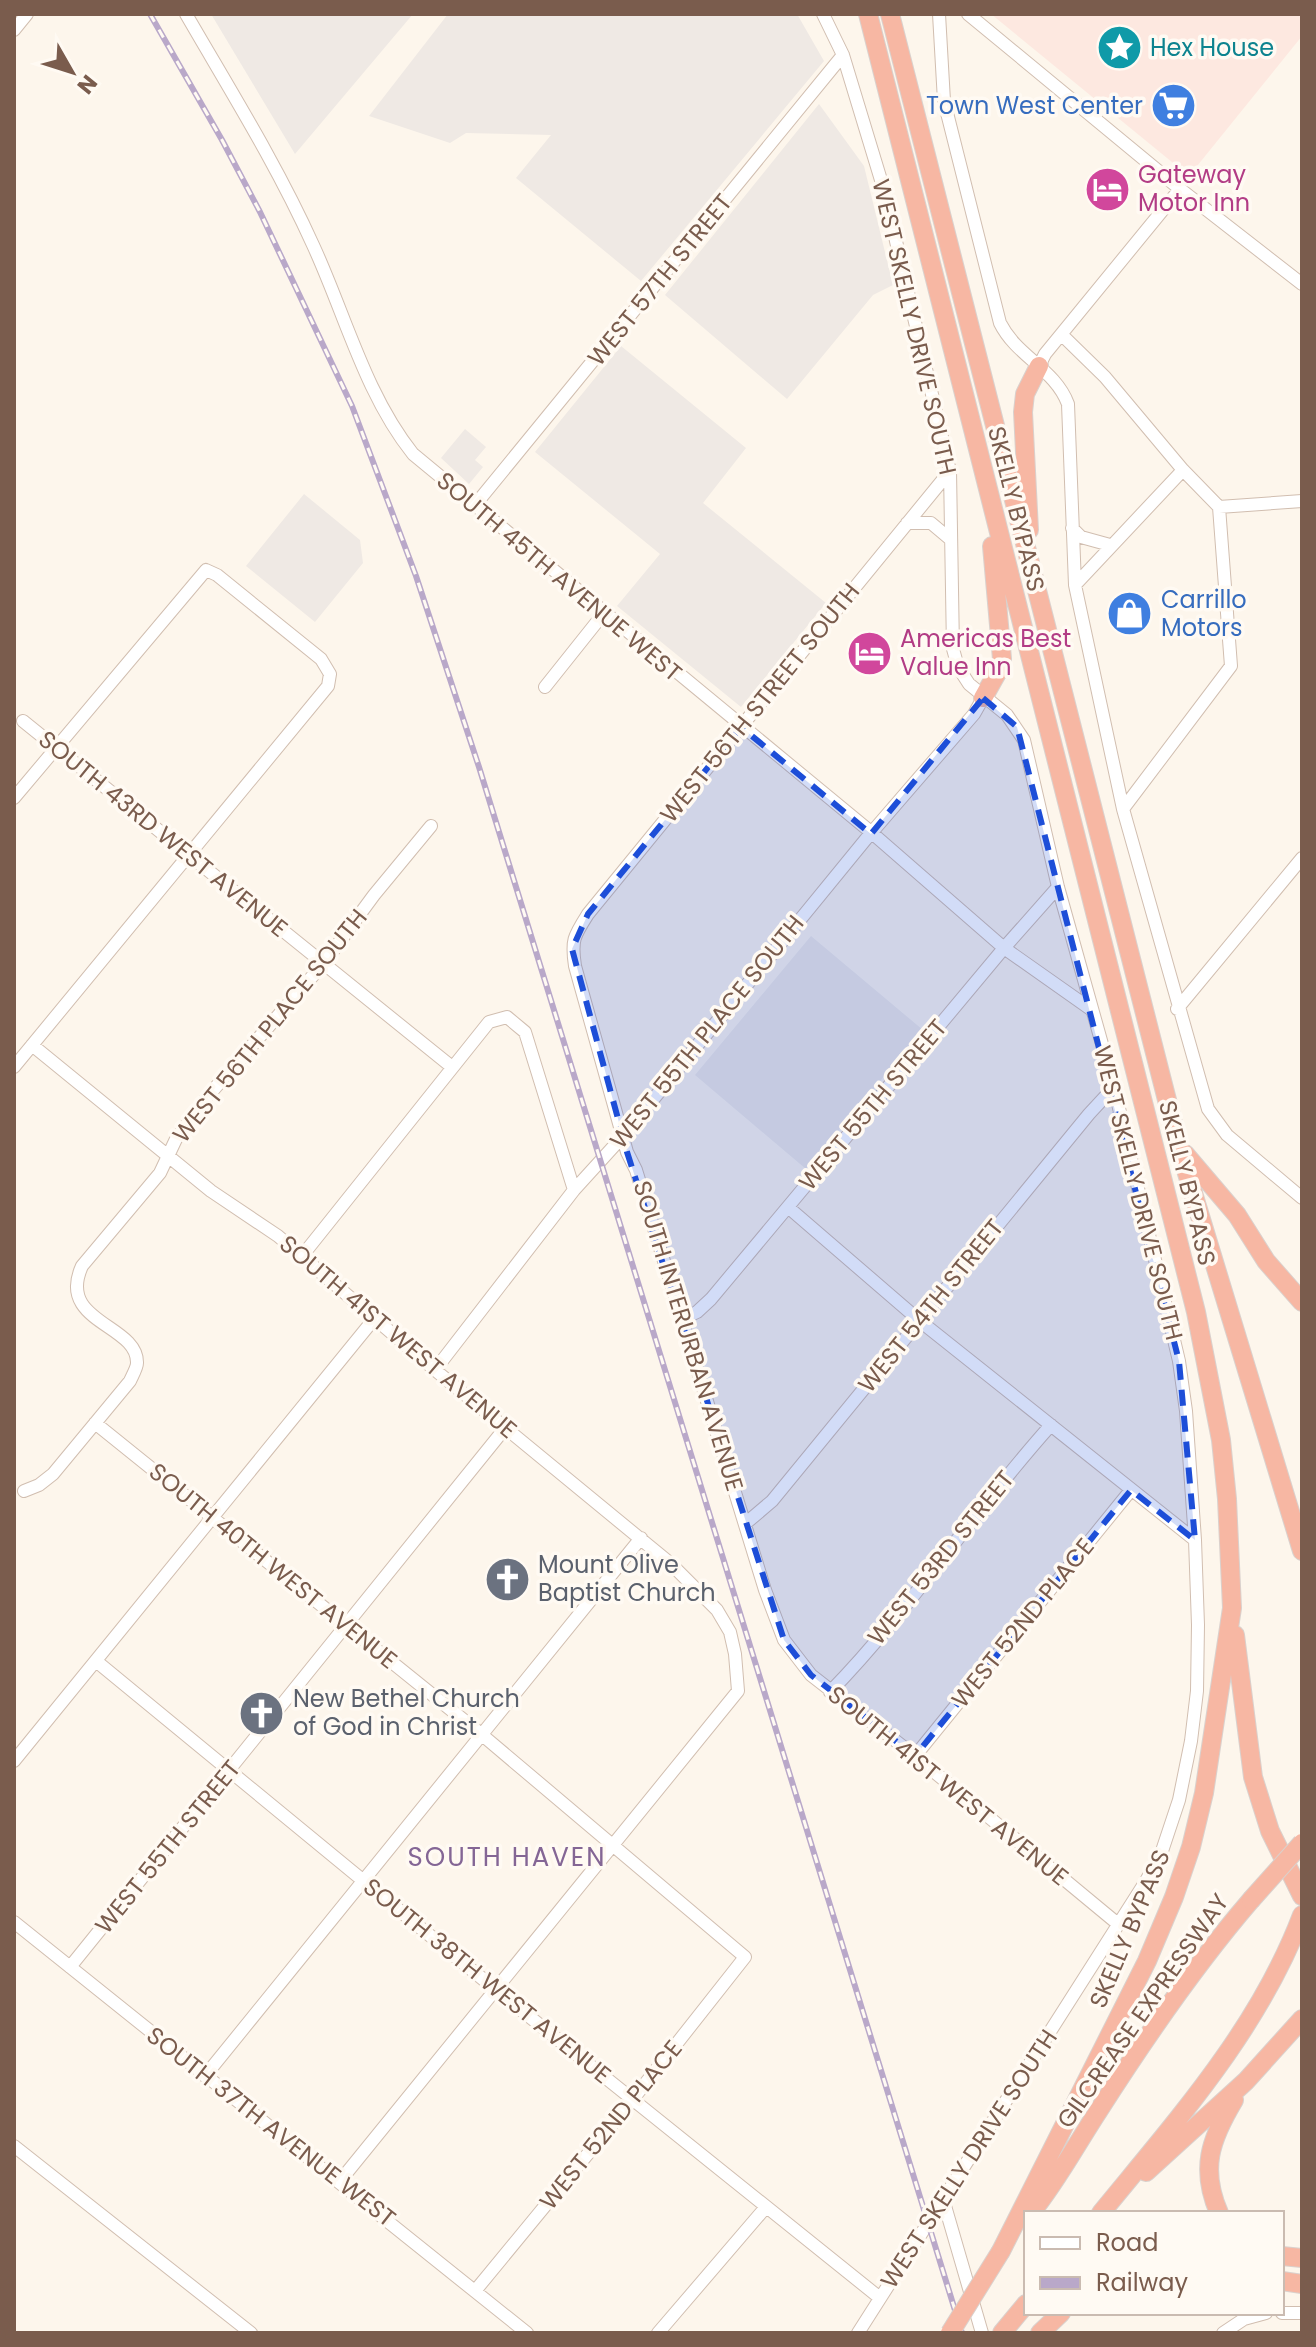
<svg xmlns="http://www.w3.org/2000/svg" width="1316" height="2347" font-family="Poppins,sans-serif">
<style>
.commercial{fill:#fde8e0}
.industrial{fill:#efe9e4}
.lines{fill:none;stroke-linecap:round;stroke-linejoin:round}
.minor-casing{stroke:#d1beb0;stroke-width:14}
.highway-casing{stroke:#dad1cd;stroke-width:20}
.minor{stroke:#fff;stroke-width:12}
.highway{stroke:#f7b7a3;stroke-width:18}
.rail-casing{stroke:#b9a8c9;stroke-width:6}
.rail{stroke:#fffaf3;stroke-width:3;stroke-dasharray:9;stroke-linecap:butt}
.highway-bridge-casing{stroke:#dad1cd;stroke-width:20;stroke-linecap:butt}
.highway-bridge{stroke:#f7b7a3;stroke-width:18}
.marked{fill:#1d4ed8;fill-opacity:0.2;stroke:#1d4ed8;stroke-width:6;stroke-dasharray:16 10;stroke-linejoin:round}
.labels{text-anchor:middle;stroke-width:7;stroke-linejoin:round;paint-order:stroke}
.culture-label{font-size:24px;fill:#0d838f;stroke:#fffaf3;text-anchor:start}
.shop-label{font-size:24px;fill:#366cbe;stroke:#fffaf3;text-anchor:end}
.hotel-label{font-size:24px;fill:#b23c85;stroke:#fffaf3;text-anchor:start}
.street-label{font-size:24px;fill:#7a5c4d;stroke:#fffaf3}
.worship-label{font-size:24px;fill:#5b616d;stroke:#fffaf3;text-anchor:start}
.neighbourhood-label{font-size:26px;letter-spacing:2px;fill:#846695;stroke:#fffaf3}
</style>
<rect width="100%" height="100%" fill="#fdf6ec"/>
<path class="commercial" d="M991,14H1302V36L1189,176Z"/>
<path class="industrial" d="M211,14H413L295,154Z
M448,14H797L824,61L641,281L516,178L551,135L466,133L450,143L369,116Z
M819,104L864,166L893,285L873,295L787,399L665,295Z
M621,346L746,448L703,503L826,603L741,707L617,606L660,554L535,452Z
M465,429L486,447L475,460L483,467L469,484L441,458Z
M304,494L360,540L363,563L315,622L246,566Z
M811,936L923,1030L806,1169L695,1075Z"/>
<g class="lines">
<defs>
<path id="minor" d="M186,14C230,90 277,165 313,245C345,314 365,394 413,454L872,833L1004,948L1092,1010
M823,14L843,55L884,190L950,471L953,649L958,667L969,684L1007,715L1024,740L1058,887L1114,1087L1179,1361L1186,1411L1195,1540L1198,1625L1197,1691L1191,1741L1179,1800L1162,1851L1146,1881L858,2333
M939,14L944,101L1000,323C1017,357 1055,369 1068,404L1075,585L1123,809L1208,1109L1227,1135L1302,1198
M968,14L1180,189L1302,284
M14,30L27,14
M1062,335L1105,377L1183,470L1219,507L1231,666L1123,809
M1039,366L1045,354L1180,189
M950,471L588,914C574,936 571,940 575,966L627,1152L636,1170L765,1590L784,1640L811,1675L915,1756L1118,1924
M475,505L843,55
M1219,507L1302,501
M907,523H931L950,539
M1072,528L1081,537L1110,545
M1075,585L1183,470
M545,687L604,613
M23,721L452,1067
M14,798L206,570L217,575L321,659L330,674L328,686L14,1067
M1177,1009L1302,858
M32,1045L211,1191L278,1236L435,1370L671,1564L717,1610L730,1632L735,1654L738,1691L340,2181
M789,1208L920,1321L1195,1540
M302,1256L489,1022L507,1017L525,1032L574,1190
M684,1318L697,1312L711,1299L1004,948L1058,887
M435,1370L574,1190L624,1135L866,839L974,714L983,698
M95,1423L481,1734L745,1957L633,2099L475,2291
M24,1491L39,1485L53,1474L130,1381C132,1376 137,1368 137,1363C138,1324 56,1323 82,1266L160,1173L176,1139L208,1096L324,963L374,895L431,826
M746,1523L772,1501L1089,1114L1114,1087
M96,1661L495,1989L880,2298
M830,1692C911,1609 974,1510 1051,1425
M915,1756L1131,1490
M14,1761L374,1319
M14,1922L527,2333
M70,1967L506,1427
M205,2076L641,1538
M14,2146L251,2333
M943,2199L982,2333
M1282,2313H1302
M658,2333L766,2207
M1223,2333L1244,2319L1266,2313"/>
<path id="highway" d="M868,14L1196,1312L1221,1440L1227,1499L1232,1608L1204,1793L1191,1847L1174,1897L1147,1961L1001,2251
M890,14L1179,1147L1302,1551
M1029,530L1023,412L1025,394L1039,366
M983,698L997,673L1002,659L992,546
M1185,1154L1237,1215L1266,1261L1302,1302
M1235,1635L1253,1777L1270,1831L1302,1896
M1146,2172L1246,2081L1302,2019
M1031,2213C1057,2181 1076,2145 1099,2110C1145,2038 1195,1965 1251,1900
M1101,2213C1177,2120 1259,2029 1302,1915
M1219,2213C1200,2169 1210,2140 1234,2100
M1282,2256L1302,2258
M1282,2281L1302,2284
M1002,2333L1026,2304
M1040,2333L1061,2313"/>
</defs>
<use href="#minor" class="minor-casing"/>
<use href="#highway" class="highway-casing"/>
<use href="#minor" class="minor"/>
<use href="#highway" class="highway"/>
<defs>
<path id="rail" d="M150,14L222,140L260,212L352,406L416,576L479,767L962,2333"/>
</defs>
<use href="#rail" class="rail-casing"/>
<use href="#rail" class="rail"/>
<defs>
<path id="highway-bridge" d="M1251,1900L1302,1843
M950,2333L1001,2251"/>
</defs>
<use href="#highway-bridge" class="highway-bridge-casing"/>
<use href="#highway-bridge" class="highway-bridge"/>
</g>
<path class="marked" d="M983,698L1017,727L1179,1361L1195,1540L1131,1490L915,1756L811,1675L784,1640L627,1152L572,949L588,914L741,727L871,834Z"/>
<defs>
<symbol id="sight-disc" viewBox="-11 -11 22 22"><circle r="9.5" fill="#0f9aa8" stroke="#fffaf3"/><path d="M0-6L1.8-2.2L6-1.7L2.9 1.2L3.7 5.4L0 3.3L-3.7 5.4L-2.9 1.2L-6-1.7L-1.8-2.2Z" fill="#fff"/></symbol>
<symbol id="supermarket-disc" viewBox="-11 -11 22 22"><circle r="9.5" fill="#3f7fe0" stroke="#fffaf3"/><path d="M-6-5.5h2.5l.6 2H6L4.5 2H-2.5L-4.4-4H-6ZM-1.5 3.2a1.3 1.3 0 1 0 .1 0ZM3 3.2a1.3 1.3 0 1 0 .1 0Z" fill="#fff"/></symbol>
<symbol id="hotel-disc" viewBox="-11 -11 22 22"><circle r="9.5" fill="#d1479c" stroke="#fffaf3"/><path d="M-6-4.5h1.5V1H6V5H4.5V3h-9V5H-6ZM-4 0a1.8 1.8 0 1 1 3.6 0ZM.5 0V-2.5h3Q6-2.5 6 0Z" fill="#fff"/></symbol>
<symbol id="shop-disc" viewBox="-11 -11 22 22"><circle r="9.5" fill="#3f7fe0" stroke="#fffaf3"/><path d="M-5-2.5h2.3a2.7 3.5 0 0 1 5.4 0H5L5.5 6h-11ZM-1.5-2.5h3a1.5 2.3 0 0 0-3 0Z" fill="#fff"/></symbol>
<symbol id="church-disc" viewBox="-11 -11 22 22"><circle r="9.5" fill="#6b7280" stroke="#fffaf3"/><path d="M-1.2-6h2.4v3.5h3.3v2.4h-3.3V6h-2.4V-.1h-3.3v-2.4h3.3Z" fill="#fff"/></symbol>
</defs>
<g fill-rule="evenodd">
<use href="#sight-disc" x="1094" y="22" width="51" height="51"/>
<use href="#supermarket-disc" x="1148" y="80" width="51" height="51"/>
<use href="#hotel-disc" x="1082" y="164" width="51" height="51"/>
<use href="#shop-disc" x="1104" y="588" width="51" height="51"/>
<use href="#hotel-disc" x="844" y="628" width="51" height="51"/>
<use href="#church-disc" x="482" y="1554" width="51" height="51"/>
<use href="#church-disc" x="236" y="1688" width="51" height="51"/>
</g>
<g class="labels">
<g class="culture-label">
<text x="1150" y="56">Hex House</text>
</g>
<g class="shop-label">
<text x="1143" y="114">Town West Center</text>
<text x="1161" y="608" text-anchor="start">Carrillo<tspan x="1161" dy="28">Motors</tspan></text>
</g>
<g class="hotel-label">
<text x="1138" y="183">Gateway<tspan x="1138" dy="28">Motor Inn</tspan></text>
<text x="900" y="647">Americas Best<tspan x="900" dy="28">Value Inn</tspan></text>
</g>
<g class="street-label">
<text transform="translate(660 280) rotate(-51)" y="8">WEST 57TH STREET</text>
<text transform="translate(914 327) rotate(77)" y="8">WEST SKELLY DRIVE SOUTH</text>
<text transform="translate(1016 509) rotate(76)" y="8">SKELLY BYPASS</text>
<text transform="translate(559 577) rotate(40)" y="8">SOUTH 45TH AVENUE WEST</text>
<text transform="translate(760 703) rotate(-51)" y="8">WEST 56TH STREET SOUTH</text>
<text transform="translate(163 834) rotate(39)" y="8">SOUTH 43RD WEST AVENUE</text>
<text transform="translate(270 1026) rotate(-51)" y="8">WEST 56TH PLACE SOUTH</text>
<text transform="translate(707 1032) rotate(-51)" y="8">WEST 55TH PLACE SOUTH</text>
<text transform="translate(873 1105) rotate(-50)" y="8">WEST 55TH STREET</text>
<text transform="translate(1187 1183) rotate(76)" y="8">SKELLY BYPASS</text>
<text transform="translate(1138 1193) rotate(76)" y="8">WEST SKELLY DRIVE SOUTH</text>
<text transform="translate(931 1306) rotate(-51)" y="8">WEST 54TH STREET</text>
<text transform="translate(688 1336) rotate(73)" y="8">SOUTH INTERURBAN AVENUE</text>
<text transform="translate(398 1337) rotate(40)" y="8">SOUTH 41ST WEST AVENUE</text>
<text transform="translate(941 1558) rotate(-51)" y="8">WEST 53RD STREET</text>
<text transform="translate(273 1566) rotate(39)" y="8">SOUTH 40TH WEST AVENUE</text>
<text transform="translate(1023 1623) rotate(-51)" y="8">WEST 52ND PLACE</text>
<text transform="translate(948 1786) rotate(39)" y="8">SOUTH 41ST WEST AVENUE</text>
<text transform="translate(168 1847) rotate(-51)" y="8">WEST 55TH STREET</text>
<text transform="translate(1130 1929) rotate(-67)" y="8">SKELLY BYPASS</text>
<text transform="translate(487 1981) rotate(39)" y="8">SOUTH 38TH WEST AVENUE</text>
<text transform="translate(1143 2011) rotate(-55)" y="8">GILCREASE EXPRESSWAY</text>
<text transform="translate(611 2125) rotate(-51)" y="8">WEST 52ND PLACE</text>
<text transform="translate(271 2127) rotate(38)" y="8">SOUTH 37TH AVENUE WEST</text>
<text transform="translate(969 2159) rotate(-57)" y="8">WEST SKELLY DRIVE SOUTH</text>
</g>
<g class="worship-label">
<text x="538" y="1573">Mount Olive<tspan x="538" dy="28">Baptist Church</tspan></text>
<text x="293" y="1707">New Bethel Church<tspan x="293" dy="28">of God in Christ</tspan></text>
</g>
<g class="neighbourhood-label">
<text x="507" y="1866">SOUTH HAVEN</text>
</g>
</g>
<rect width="1316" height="2347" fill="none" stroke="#7a5c4d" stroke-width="32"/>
<rect x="1024" y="2211" width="260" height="104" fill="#fffaf3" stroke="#cabbb1" stroke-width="2"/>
<rect x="1040" y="2237" width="40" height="12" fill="#ffffff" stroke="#cabbb1" stroke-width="2"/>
<text x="1096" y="2251" font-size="24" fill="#7a5c4d">Road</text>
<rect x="1040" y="2277" width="40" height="12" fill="#b9a8c9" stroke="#cabbb1" stroke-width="2"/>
<text x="1096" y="2291" font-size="24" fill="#7a5c4d">Railway</text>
<g transform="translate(72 72) rotate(129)" stroke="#fffaf3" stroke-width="6" paint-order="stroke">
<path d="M0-6L14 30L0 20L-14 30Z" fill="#7a5c4d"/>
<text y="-12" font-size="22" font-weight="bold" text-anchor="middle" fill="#7a5c4d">N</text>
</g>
</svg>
